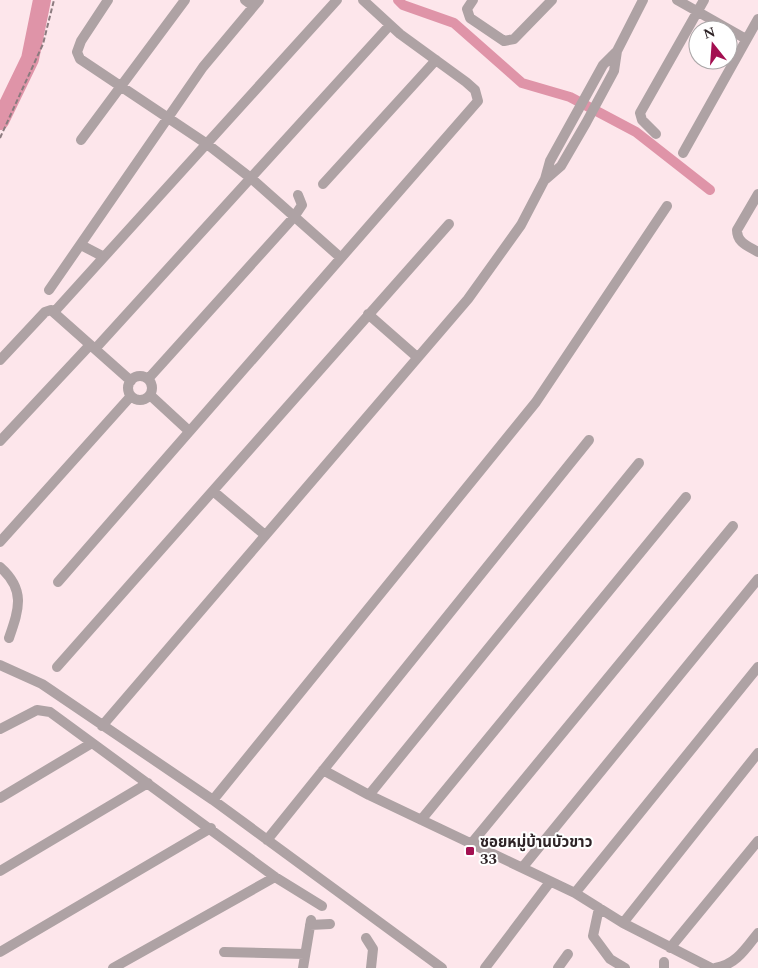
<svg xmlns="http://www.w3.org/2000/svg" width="758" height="968" font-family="Spectral,'Noto Sans Thai',serif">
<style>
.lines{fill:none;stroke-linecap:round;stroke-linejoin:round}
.canal{stroke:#df94a8;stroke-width:10}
.river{stroke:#df94a8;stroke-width:18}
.path{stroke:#8c7b7f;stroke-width:2;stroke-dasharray:5 2.5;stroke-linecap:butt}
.minor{stroke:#aea2a4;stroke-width:10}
.poi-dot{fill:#a30f50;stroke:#fff;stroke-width:2}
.labels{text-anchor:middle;stroke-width:4;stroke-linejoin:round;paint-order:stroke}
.poi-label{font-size:15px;font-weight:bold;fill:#2e2326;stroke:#fff;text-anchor:start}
</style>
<rect width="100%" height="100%" fill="#fde6eb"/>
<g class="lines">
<path class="canal" d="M398,0L403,5L454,23L522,83L570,97L636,132L710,190"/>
<path class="river" d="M0,121L30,59L42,0"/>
<path class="path" d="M0,138L43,44L54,0"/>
<path class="minor" d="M108,0L81,41L77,52L80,59L207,144L252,179L341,258
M245,0L253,6
M473,0L467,9L470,18L504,41L514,39L552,0
M677,0L746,39
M656,134L642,120L640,113L704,0
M81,140L185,0
M683,153L758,19
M546,179L561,166L586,123L614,71L617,51
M323,184L436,60
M758,194L737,230C737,243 748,246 758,252
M81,245L104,257
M49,290L203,67L259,0
M55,311L337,0
M368,314L417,357
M95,349L390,25
M0,360L45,312L51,310L131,381
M128 388a12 12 0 1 1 24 0a12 12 0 1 1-24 0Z
M148,379L294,217L302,205L298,195
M150,395L189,431
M0,441L90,345
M213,491L265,535
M0,542L131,396
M0,567C26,590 19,609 9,638
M58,582L478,101L475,90L466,82L400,34L363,0
M0,665L42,684L213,800L442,968
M57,667L449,224
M102,726L468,299L521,225L545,179L550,161L603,65L617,51L643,0
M0,729L37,710L50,712L275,877L322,906
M323,770L369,795L575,893L623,923L711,968
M369,795L639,463
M0,798L92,743
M213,800L536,402L667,206
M421,820L686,497
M267,840L589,440
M471,844L733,526
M522,868L758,579
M0,871L148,783
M575,893L758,667
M599,908L593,936L610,959L625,968
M623,923L758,753
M310,925L330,924
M366,938L373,949L371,968
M670,948L758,841
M0,952L211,828
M224,952L305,954
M113,968L275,877
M303,968L311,920
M485,968L550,882
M558,968L568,954
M664,968V962
M715,968C736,965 746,948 758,933"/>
</g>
<rect class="poi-dot" x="465" y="846" width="10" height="10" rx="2.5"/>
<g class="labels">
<g class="poi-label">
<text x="480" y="847">ซอยหมู่บ้านบัวขาว<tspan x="480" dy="17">33</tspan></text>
</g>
</g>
<g transform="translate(713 45) rotate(343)"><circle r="24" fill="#ffffff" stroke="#aba7a8"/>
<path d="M0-4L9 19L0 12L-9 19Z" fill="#a30f50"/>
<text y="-8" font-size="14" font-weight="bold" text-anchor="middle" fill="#2e2326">N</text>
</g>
</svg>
